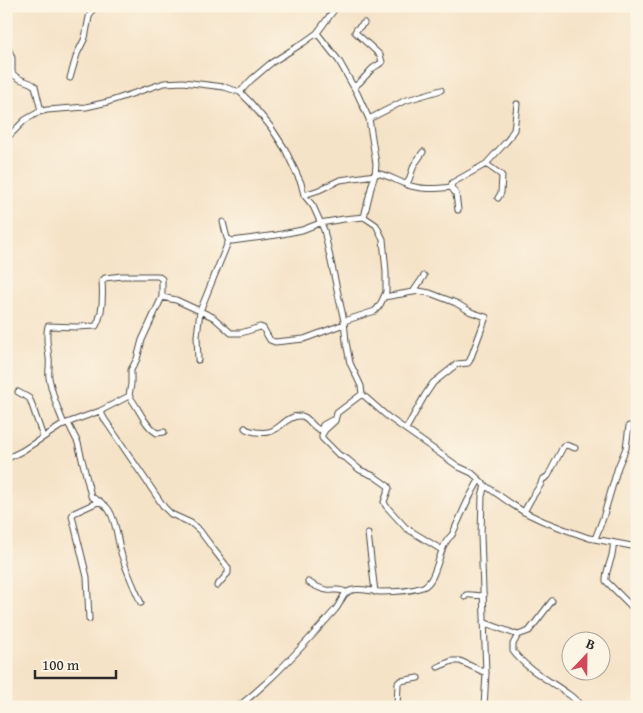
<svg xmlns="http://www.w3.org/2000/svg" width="643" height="713" font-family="'Gentium Book Plus',serif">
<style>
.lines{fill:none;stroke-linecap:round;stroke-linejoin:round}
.minor-casing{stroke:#494743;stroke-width:7}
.minor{stroke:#fff;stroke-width:5}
</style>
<rect width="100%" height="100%" fill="#fcf5e5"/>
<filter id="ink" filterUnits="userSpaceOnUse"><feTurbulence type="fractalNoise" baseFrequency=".02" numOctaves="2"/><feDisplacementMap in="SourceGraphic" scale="10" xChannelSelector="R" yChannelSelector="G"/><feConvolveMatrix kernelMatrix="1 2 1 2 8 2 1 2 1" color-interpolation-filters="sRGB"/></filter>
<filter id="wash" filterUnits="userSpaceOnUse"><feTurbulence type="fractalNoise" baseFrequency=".0096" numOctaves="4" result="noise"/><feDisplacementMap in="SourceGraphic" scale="20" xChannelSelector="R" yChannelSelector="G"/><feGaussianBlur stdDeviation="1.12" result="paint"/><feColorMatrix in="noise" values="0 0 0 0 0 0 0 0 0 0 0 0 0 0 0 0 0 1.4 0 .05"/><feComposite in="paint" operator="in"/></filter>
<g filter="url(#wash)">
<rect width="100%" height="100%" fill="#f5e3c8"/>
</g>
<g filter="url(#ink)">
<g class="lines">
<defs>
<path id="minor" d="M317,33L339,61L357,93L369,119L376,164L375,175L372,184L364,217
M6,44L12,58V73C21,83 27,79 35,86L41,111
M70,78L77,54L85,38L89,17L94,6
M354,87C363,81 365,76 372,69C375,66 379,65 382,62L380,55L355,32L356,30L364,23
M240,92L251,80L271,63L303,43L317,33L337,6
M369,119L404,101L441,90
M6,139L25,120L39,112L47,110L86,107L108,102L164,83L183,82L224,87L240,92L250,102L270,126L285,149L301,183L304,195L313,206L324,230L344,321L346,342L350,363L361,386L362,394L388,417L459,467L472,473L485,485L482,496L481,535L486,673L484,707
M486,164L500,174L502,176L501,193L498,198
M375,173C386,174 395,180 405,184C420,190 435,189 451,187L452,183L486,164L506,142L510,137L511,134L514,130L517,104
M406,184L409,180L414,165L423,152
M451,187L456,194L458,210
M304,195L319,190L340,180L375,175
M223,222L227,238L232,241L277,235L302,230L320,223L344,219L364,217L376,225L383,239L386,272V292L380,305L375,311L344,321
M413,292L424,276
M384,297L419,291L430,293L456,303L471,312L486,317L470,360L468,363L457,364L433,383L425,395L406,429
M198,360L197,336L200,311L229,240
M18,392L29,398L31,402L43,437
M362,394L337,413L335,421L325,430L322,435V438L339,455L347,459L360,470L374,476L388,486L389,488L384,502L386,506L406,528L442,550
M100,411L105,420L164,507L171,514L191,523L200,531L214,550L225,564L228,568V573L217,586
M68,423L78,443L91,496C97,502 103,501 109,510C118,524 117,544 123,559C128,575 135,589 141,603
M64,424C58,410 52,393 49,378C48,371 50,365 49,358C48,347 45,337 48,326L76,327L96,326C103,314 103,295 102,281L105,278L122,276H158L162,279V297
M245,428C248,431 251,431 256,432C259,432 264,433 268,432C279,431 286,416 299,416C309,415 311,428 321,430L323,425L332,420
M164,432L157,433C145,427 138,406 129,396L131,384V370L137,359L142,340L162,297L176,300L213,317L231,333H241L260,327L263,328L270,340L275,342L304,339L344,324
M6,459L22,451L64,424L100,411L129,396
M483,484L510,503L524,512L543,521L569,531L589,538L637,547
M524,512L531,499L541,484L542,480L548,476L563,447L566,445L575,448
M368,534L375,592
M595,539L603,518L618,467L626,448L629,426
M613,543C615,557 605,568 606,581L637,612
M308,582C313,585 321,589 327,590C335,591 340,588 347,593
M465,597L466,595C472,594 478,597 484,595
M552,601L529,631L518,635L513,644V651C527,670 549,680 568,694C573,697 578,703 583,707
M89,619L87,577L72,516L74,513L100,501
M483,622L518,635
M438,667L452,661H460L486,673
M237,707C249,699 259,689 269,680C292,658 314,634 335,610C339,606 341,599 345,594C354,585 371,592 382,592C395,592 411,591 423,587C438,581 438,545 452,535L467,502L479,480
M397,707L398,683L400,681L418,678"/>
</defs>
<use href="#minor" class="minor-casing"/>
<use href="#minor" class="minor"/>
</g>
</g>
<rect width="643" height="713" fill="none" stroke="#fcf5e5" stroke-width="25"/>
<g transform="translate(586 656) rotate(22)"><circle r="24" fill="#fcf5e5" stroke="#a8a49b"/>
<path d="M0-4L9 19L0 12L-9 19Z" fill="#d1495b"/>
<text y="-8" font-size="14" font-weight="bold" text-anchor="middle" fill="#2b2b2b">B</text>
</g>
<path d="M35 670v8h81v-8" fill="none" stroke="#2b2b2b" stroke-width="2.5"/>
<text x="42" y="670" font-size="15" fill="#2b2b2b" stroke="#fcf5e5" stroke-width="4" paint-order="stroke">100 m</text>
</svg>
